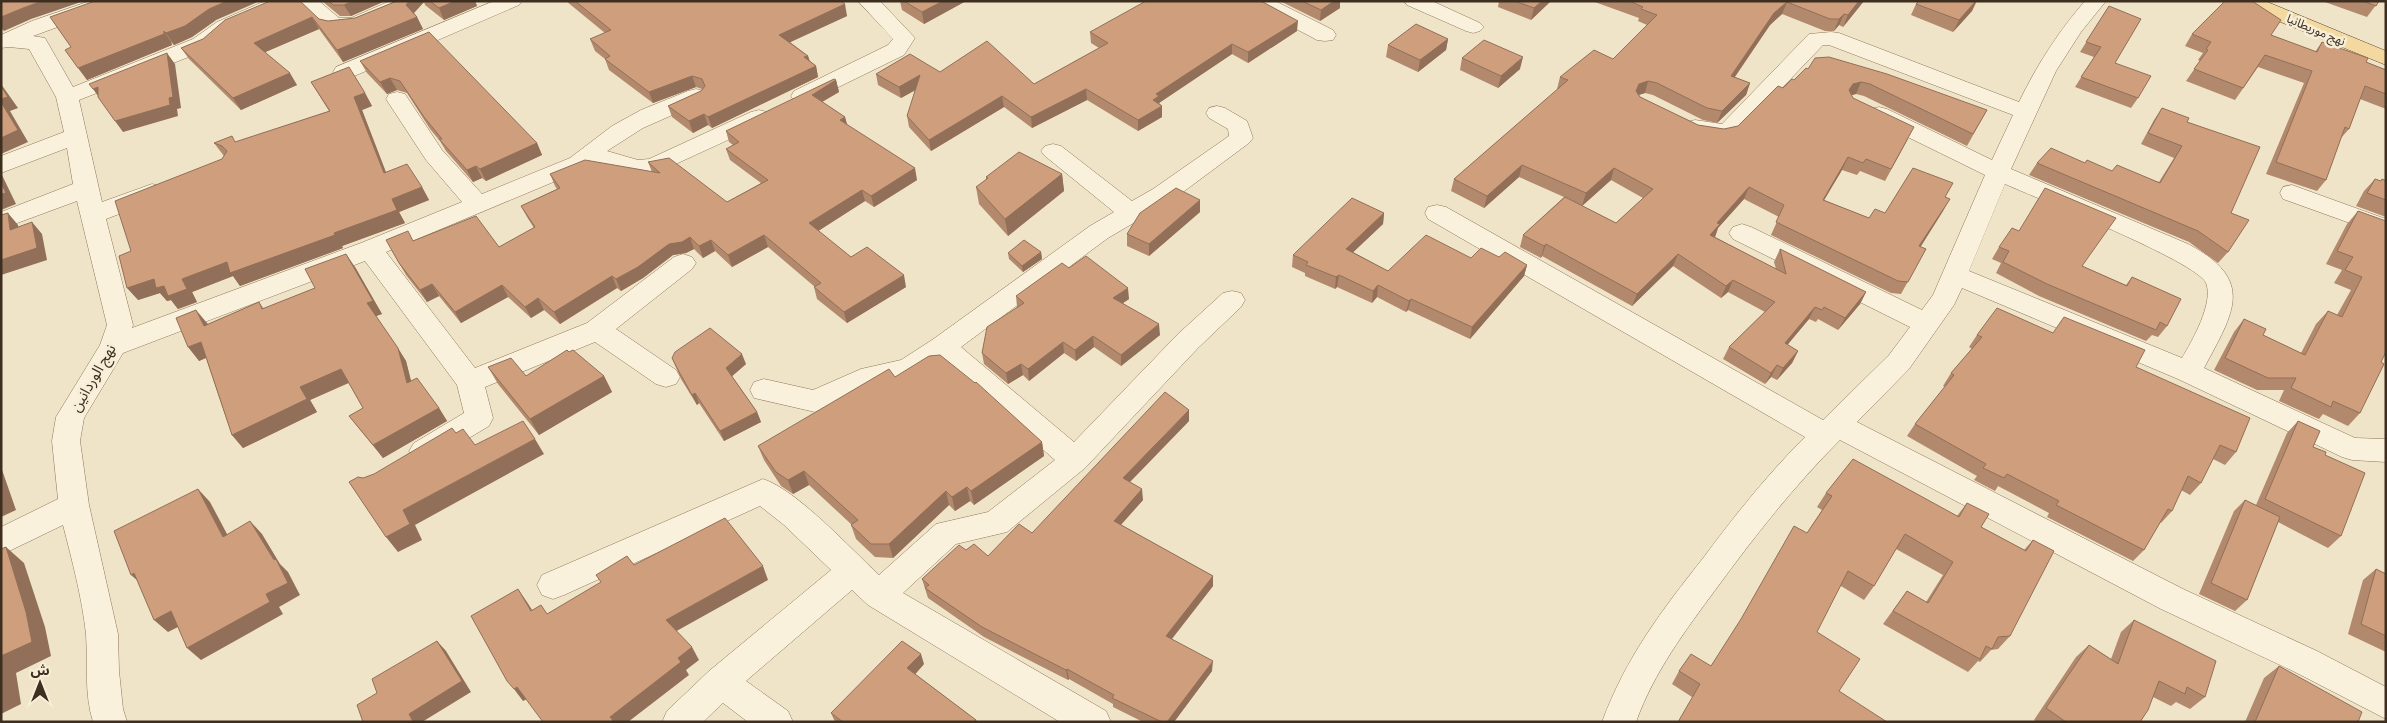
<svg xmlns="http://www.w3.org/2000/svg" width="2387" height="723" font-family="Literata,'Noto Sans Arabic',serif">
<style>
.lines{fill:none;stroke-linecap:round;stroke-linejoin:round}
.minor-casing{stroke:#8d765c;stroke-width:1}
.major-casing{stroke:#5b4430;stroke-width:1}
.minor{fill:#faf1dc;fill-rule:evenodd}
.major{fill:#f3d9a0;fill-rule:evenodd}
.wall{fill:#b2896c;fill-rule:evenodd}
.shaded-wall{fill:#916f58}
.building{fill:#cf9f7d;stroke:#916f58}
.labels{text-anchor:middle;stroke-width:5;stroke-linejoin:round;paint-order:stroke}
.far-street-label{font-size:12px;fill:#3d2e20;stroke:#f7eed8}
.street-label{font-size:15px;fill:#3d2e20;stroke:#f7eed8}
</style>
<rect width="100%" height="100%" fill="#f0e4c8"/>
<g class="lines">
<defs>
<path id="minor" d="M90,1H121L118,5L33,36L45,38L73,87L193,39L217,22L265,1H293L290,5L231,30L209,49L79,100L102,202L152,184L161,186L164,192L161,198L106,219L133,325L132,328L361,243L462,202L426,160L386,99L389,94L397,92L405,94L442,150L482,194L570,158L612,126L641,110L688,91L696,89L704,91L707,96L704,101L643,128L607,151L638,160L649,159L751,112L759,110L767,112L770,117L767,122L654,174L636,176L606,166L582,170L386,252L475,368L587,323L674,257L683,254L692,257L696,263L692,269L616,329L676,370L680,377L676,384L666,387L656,384L595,342L485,387L493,418L489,426L434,459L424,463L414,459L409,451L414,443L464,413L457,385L365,261L123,353L84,418L80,441L89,505L118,634L119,671L123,709L127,722H93C84,693 88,664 86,634C82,598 72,560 63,525L1,555V527L58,499L52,441L56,417L100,345L107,325L77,201L1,229V212L73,184L67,148L1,173V156L64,132L56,97L29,49L9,47L1,48V35L32,21Z
M296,1H319L339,18H351L390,1H419L416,5L361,28L334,31L327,29Z
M494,1H522L519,5L352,77L344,79L336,77L333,72L336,67Z
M858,1H880L915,38L904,55L810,101L802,103L794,101L791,96L794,91L888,45L893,39Z
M1248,1H1275L1333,30L1336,35L1333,40L1325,41L1317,40L1251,5Z
M1404,1H1432L1480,23L1484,27L1480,31L1473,33L1466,31L1407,5Z
M2085,1H2106L2081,32L2056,71L2011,169L2188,244C2256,280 2234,312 2204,368L2355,438L2386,439V462L2352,460L2342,457L2178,379L1962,288L1954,305L1909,369L1857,422L2183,589L2317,651L2386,687V719L2293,671L2161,609L1840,440C1794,486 1754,537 1716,589C1685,631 1654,672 1636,722H1602C1626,657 1662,610 1704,557C1735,515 1768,474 1805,437L1428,219L1425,213L1428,207L1437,205L1446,207L1823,420L1889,355L1910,327L1733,239L1729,233L1733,227L1742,224L1751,227L1922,310L1933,295L1985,175L1871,119L1868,114L1871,109L1879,107L1887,109L1992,160L2013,115L1829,45H1823L1738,134C1720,141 1705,137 1687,132L1683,127L1687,122L1695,120L1722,124L1809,34L1831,32L1839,33L2019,102C2037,65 2058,32 2085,1ZM2005,184C2036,198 2196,261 2206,283C2214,303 2192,341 2182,358L1969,271Z
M1217,106L1225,108L1247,121L1253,138L1249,143L1171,201L1108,238L961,347L1074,442L1178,334L1223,293L1232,291L1241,293L1245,300L1241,307L1198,348L1085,468L1007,532L956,544L903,593L1106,711L1111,722H1060L868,605L852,590L746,681L788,711L793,722H748L723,703L703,722H662L667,711L709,671L831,570L784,525L760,506L564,595L553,599L542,595L537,585L542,575L763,479C797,490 851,549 879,575L936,524L988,512L1055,460L941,361L918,376L876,385L815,412L754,398L750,390L754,382L764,379L813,390L861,369L901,360L932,340L1090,226L1114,212L1045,156L1041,151L1045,146L1053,144L1061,146L1132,201L1153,189L1229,136L1228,129L1209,118L1206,113L1209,108Z
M2292,185L2386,219V236L2283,199L2280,193L2283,187Z"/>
<path id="major" d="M2236,1H2265L2386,51V65L2239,5Z"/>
</defs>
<use href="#minor" class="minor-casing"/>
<use href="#major" class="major-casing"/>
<use href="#minor" class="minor"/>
<use href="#major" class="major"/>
</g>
<path class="wall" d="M322,1H385L351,16H340Z
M397,1H475L477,6L444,20L425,5L424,2L414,13L417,17L423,29L343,62L319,29L265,52L297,85L241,110L189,59L181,48L203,39L319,19L328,21L355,18Z
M566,1H841L847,16L790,42L808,56L810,61L816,66L818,77L712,128L708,125L693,133L672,117L668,106L701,91L702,89L696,87L653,103L609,70L605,59L595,51L590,39L605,33Z
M900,1H966L924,24L902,10Z
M1280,1H1340V8L1320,21Z
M1499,1H1551L1531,20L1498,7Z
M1592,1H1864L1843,27L1839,25L1834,31H1825L1782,14L1770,25L1735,77L1750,83L1746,95L1717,123L1703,120L1653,95L1645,93L1639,95L1640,97L1698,125L1724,129L1738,126L1783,88L1794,80L1808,69L1987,110L1967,146L1864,96L1856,94L1851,95L1853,98L1908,139L1885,181L1860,171L1857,175L1842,170L1824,200L1869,218L1946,197L1943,211L1920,247L1926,249L1901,294L1891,293L1771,235L1779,217L1744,199L1718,228L1715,237L1776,269L1774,262L1780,249L1866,292L1860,304L1838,330L1818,319L1816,322L1809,319L1787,345L1798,351L1792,363L1777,380L1771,377L1765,384L1723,359L1729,347L1765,312L1728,292L1721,298L1673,266L1632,306L1542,256L1541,258L1520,247L1523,235L1564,197L1519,177L1484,208L1451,191L1454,179L1558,89H1557L1560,77L1613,59L1647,25L1638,21L1639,18ZM1611,180L1643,198L1616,223L1582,206Z
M1919,1H1977L1972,11L1953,32L1911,15L1916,4Z
M2322,1H2379L2367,17Z
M2109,6L2115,63L2138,98L2131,108L2075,87L2094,57L2080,52Z
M216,20L192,37L174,45L171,42L172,45L87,80L71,47Z
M1297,31L1248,63L1232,54L1159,103L1162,106V117L1138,131L1087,100L1032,128L1004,107L931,151L909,127L907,116L916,90L901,98L878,85L876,74L940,72L1034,84L1099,48L1091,43L1090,32Z
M2192,34L2271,35L2315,52L2322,42L2366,62L2386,70V109L2360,99L2349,129L2341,138L2326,180L2317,191L2266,174L2304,83L2258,67L2235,100L2186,81L2200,61L2198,60L2203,53L2185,46Z
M1448,39L1446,50L1418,72L1386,57L1388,45Z
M1462,58L1520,69L1498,88L1460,70Z
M360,61L537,143L542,155L486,181L482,178L473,182L446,151L440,141L430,129L407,93L397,90L387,94L367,73Z
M836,80L839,92L822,102L845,117L847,125L917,180L874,207L865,201L818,231L851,257L906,287L847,323L817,299L814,287H815L768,247L732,267L715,251L703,258L694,249L686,253L673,255L643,278L621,291L617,288L560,324L544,310L531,318L508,297L461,323L439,296L427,302L406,275L399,263L414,241L499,247L534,228L527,217L521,206L557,189L555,186L550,174L652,172L648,162L727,202L761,183L730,160L726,149L733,145L729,142L726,131Z
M311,82L365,93L372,106L362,110L386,172L422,187L429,200L399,212L405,223L342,246L343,248L240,286L233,276L192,292L197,302L178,309L171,300L167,301L160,293L138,300L131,251L222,159L224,156L214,143L236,142L329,111Z
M2162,108L2187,122L2231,213L2228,252L2218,263L2189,242L2029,175L2037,163H2085L2112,171L2159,182L2174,158L2141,144L2154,120Z
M1062,174L1064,191L1008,236L979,204L976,187L986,180V177Z
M2375,179L2381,181L2382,179L2386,181V217L2356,206L2364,191Z
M1200,200V212L1149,256L1127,246V234Z
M2358,211L2381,362L2360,413L2348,426L2323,414L2319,419L2279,401L2284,390H2257L2214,370L2234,332L2244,319L2263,335L2301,353L2316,324L2328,311L2337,315L2351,290L2334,283L2342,270L2326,264L2347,224Z
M1384,213L1383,224L1353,252L1388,271L1471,258L1499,257L1527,265L1524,276L1470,339L1408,310L1406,312L1377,297L1372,303L1337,287L1335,289L1305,276V273L1292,267L1293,255Z
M1999,247L2082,266L2126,285L2132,277L2167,326L2158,337L2152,335L2146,341L2039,296L1996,273L2001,263L1992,259Z
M1041,252L1042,259L1023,272L1009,259L1008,253Z
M355,267L382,314L376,316L406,361L411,381L439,408L447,421L383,458L349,416L363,408L349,383L310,400L317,412L243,448L232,435L206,358L199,361L207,323L208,324L259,302L264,309L315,288Z
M1069,268L1129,299L1123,303L1160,335L1121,366L1094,347L1076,361L1064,353L1029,381L1023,375L1008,384L984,364L982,353L1017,307L1016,296Z
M2053,333L2136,367L2236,452L2225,465L2213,459L2201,483L2190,495L2181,490L2172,511L2161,523L2160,522L2144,550L2133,561L2047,517L2049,513L1998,486L1995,491L1974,480L1977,476L1907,436L1915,424L1945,387L1943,386L1951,373L1972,349L1969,347L1977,335Z
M672,358L746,364L732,376L757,412L761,422L724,441L699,403L697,405L681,379Z
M488,367L526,376H604L612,392L539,435L498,384Z
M895,377L1042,442L1044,456L974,505L970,501L955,511L949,505L893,558L875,557L856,539L851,525H852L809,485L793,494L781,486L764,460L758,446Z
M1189,421L1130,482L1143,500L1121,525L1213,576V586L1172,639L1212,671L1174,722H1143L1113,707V704L1069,679L1068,680L984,637L928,598L922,579L966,550L988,556L1032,533Z
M2298,421L2313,447L2325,455L2341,536L2328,548L2278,522L2247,600L2235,611L2199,594L2234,511L2245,500L2256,505L2287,433Z
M1826,493L1957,516L1967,503L1981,527L2024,550L2033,540L2010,636L1998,649L1991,650L1980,662L1978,661L1968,672L1883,624L1907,591L1926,602L1943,575L1896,549L1874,586L1864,600L1841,586L1692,697L1672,684L1679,671L1711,666L1807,533L1822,510L1817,507Z
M2376,569L2386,574V652L2348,634L2363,580Z
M2134,620L2205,697L2190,709L2176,702L2171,706L2153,697L2140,722H2036L2034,720L2076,657L2089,645L2111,659L2121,632Z
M924,664L915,674L976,720L977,722H835L831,713Z
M2279,666L2358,722H2245L2264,678Z"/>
<path class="shaded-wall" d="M42,1H84L31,19L4,31L1,28V17L23,8Z
M227,1H260L216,20L192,37L174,45L166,33L209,9Z
M353,1H385L351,16L344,5Z
M409,1H423L424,2L411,16L406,5Z
M455,1H475L477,6L444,20L439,8Z
M943,1H966L924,24L922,12Z
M1334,1H1340V8L1320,21L1321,10Z
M1542,1H1551L1531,20L1534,8Z
M1859,1H1864L1843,27L1848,15Z
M1976,1L1972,11L1953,32L1959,20Z
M1787,2L1782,14L1770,25L1727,88L1731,76L1774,13Z
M845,4L847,16L782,46L779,35Z
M1844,14L1839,25L1834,31L1839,19Z
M312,17L319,29L261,54L254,43Z
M417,17L423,29L343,62L337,50Z
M1298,21L1297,31L1248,63V52Z
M164,31L171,42L172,45L87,80L78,68Z
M1448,39L1446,50L1418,72L1420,60Z
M1232,44V54L1159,103V107L1153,100L1156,94Z
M167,53L175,64L181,108L177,109L178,116L123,132L115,121L169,98Z
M808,56L811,67L804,57Z
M1523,57L1520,69L1498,88L1501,76Z
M816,66L818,77L712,128L708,117Z
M290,73L297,85L241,110L233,98Z
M920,75L922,86L901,98L899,87Z
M692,76L696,87L653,103L649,92Z
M390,78L397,90L387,94L380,82Z
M836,80L839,92L815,106L812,95Z
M1648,81L1645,93L1635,96L1636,91L1639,84Z
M1861,82L1856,94L1848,96L1849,90L1853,84Z
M1750,83L1746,95L1717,123L1722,111Z
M1,84L18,108L10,111L28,142L1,154Z
M98,87L101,100L93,89Z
M1086,89L1087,100L1032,128L1031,117Z
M365,93L372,106L362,110L391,186L384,173L354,97Z
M1002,96L1004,107L931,151L929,140Z
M1162,106V117L1138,131V120Z
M704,114L708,125L693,133L689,121Z
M845,117L848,128L840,120Z
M537,143L542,155L486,181L480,169Z
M1848,157L1842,170L1817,212L1823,200Z
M1522,165L1519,177L1484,208L1487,196Z
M476,166L482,178L473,182L467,170Z
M915,168L917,180L874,207L871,196Z
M1614,168L1611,180L1582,206L1586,193Z
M1,173L16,204L1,210Z
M1062,174L1064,191L1008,236L1005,219Z
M422,187L429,200L399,212L405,223L342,246L343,248L240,286L233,276L192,292L197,302L178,309L171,300L167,301L160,293L138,300L127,288L154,279H182L227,262L334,233L392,199Z
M1749,187L1744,199L1718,228L1715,237L1705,247L1710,235L1717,223Z
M862,190L865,201L812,235L809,223Z
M1950,199L1943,211L1913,259L1919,246Z
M1200,200V212L1149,256V244Z
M8,213L18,225L20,241L10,230Z
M1384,213L1383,224L1345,260L1346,249Z
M32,222L42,234L47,260L1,275V260Z
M764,235L768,247L732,267L728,255Z
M690,237L694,249L686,253L673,255L643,278L621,291L616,279L669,244Z
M711,240L715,251L703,258L699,246Z
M1546,244L1542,256L1541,258L1544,246Z
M1041,252L1042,259L1023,272L1022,266Z
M346,254L355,267L382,314L376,316L367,303Z
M1678,254L1673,266L1632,306L1637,294Z
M1527,265L1524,276L1470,339L1472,327Z
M904,275L906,287L847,323L844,312Z
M1339,275L1337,287L1335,289L1336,277Z
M612,276L617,288L560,324L554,312Z
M1733,280L1728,292L1721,298L1726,286Z
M432,284L439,296L427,302L420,290Z
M502,285L508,297L461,323L455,312Z
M1378,285L1377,297L1372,303L1373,291Z
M1128,288L1129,299L1114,309L1113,298Z
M1866,292L1860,304L1838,330L1845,318Z
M538,298L544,310L531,318L525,307Z
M1411,299L1408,310L1406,312L1409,301Z
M1815,307L1809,319L1779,355L1785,343Z
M196,310L207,323L215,339L204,326Z
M1159,324L1160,335L1121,366V355Z
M1093,336L1094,347L1076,361L1075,350Z
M201,342L212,355L199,361L188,347Z
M1063,342L1064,353L1029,381L1028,369Z
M398,348L406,361L415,397L407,383Z
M1798,351L1792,363L1777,380L1783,368Z
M742,354L746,364L730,378L726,368Z
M1021,364L1023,375L1008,384L1006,373Z
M1777,365L1771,377L1765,384L1771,373Z
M341,369L350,382L310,400L317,412L243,448L232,435L300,387Z
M604,376L612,392L539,435L530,419Z
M695,393L699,403L697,405L692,395Z
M439,408L447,421L383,458L373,445Z
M1189,410V421L1123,489V478Z
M757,412L761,422L724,441L720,431Z
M535,439L544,454L415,525L422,540L398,552L386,537L403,510Z
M1042,442L1044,456L974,505L971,491Z
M1,467L16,510L1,517Z
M804,471L809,485L793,494L788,480Z
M967,487L970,501L955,511L952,497Z
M198,489L210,502L235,549L223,537Z
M1142,489L1143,500L1115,531L1114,521Z
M946,491L949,505L893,558L889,544Z
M250,521L262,534L280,564L288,572L300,595L279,607L283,614L201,660L187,648L266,594L274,560Z
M6,547L24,563L45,627L51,656L16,673L21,704L1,714V656Z
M763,566L768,580L673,633L666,620Z
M134,573L145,587L131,575Z
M1213,576V586L1166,646V636Z
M518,589L527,602L541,624L531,611Z
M171,611L184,624L168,632L154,620Z
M437,641L446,651L471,692L422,722H413L409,714Z
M692,647L699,660L686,670L689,675L628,722H613L610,717L678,658Z
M921,654L924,664L911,679L907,668Z
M1213,661L1212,671L1174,722H1167Z
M1067,669L1069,679L1068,680L1066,670Z
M517,687L527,699L523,701L514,689Z"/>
<path class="building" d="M1,1H42L23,8L1,17Z
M95,1H227L209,9L185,26L166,33L164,31V34L78,68L65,50L71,47L50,17Z
M270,1H300L319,19L328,21L355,18L397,1H409L406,5L417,17L337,50L312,17L254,43L290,73L233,98L181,48L203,39L225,20Z
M329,1H353L344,5H333Z
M430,1H455L439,8Z
M575,1H841L845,4L779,35L808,56L804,57L816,66L708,117L704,114L689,121L668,106L701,91L705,86L702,79L692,76L649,92L605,59L610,56L590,39L611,30Z
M904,1H943L922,12Z
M1146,1H1261L1298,21L1248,52L1232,44L1156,94L1159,96L1153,100L1162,106L1138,120L1086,89L1031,117L1002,96L929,140L907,116L920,75L899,87L876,74L910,54L940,72L987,41L1034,84L1108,43L1090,32Z
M1302,1H1334L1321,10Z
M1515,1H1542L1534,8Z
M1629,1H1859L1848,15L1844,14L1839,19H1830L1787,2L1774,13L1731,76L1750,83L1722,111L1707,108L1657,83L1648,81L1639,84L1636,91L1640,97L1698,125L1724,129L1738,126L1778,86L1783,88L1792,79L1794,80L1806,68L1808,69L1815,58L1829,57L1887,74L1987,110L1973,134L1870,84L1861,82L1853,84L1849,90L1853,98L1914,127L1891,169L1866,159L1863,163L1848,157L1823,200L1869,218L1875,209L1885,213L1913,168L1953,183L1945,197L1950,199L1919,246L1926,249L1908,282L1898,281L1776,222L1784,205L1749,187L1717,223L1720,224L1710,235L1786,274L1780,249L1866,292L1845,318L1824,307L1822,310L1815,307L1785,343L1798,351L1783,368L1777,365L1771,373L1729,347L1775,302L1733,280L1726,286L1678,254L1637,294L1546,244L1544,246L1523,235L1565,197L1616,223L1653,189L1614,168L1586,193L1522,165L1487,196L1454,179L1568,80L1560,77L1594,50L1613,59L1657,15L1641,9L1643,7Z
M1919,1H1976L1959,20L1916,4Z
M2225,1H2252L2281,20L2271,35L2317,52L2322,42L2368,58L2366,62L2386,70V94L2365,86L2349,129L2345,127L2326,180L2276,162L2312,71L2265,55L2243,88L2194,69L2208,50L2206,49L2211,42L2192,34Z
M2363,1H2379L2376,6Z
M2109,6L2141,19L2115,63L2151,76L2138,98L2081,77L2101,47L2086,42Z
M1416,24L1448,39L1420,60L1388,45Z
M429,32L537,143L480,169L476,166L467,170L439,139H442L424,117L400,81L390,78L380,82L360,61Z
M1484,40L1523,57L1501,76L1462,58Z
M167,53L173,97L169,98L170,105L115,121L98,97V87L93,89L89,84Z
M349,67L365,93L354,97L384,173L407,164L422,187L392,199L397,210L334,233L335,235L230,273L227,262L182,279L187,289L168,296L164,286L156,288L154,279L127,288L119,256L131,251L115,201L222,159L227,151L222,146L214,143L232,136L235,142L330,111L311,82Z
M834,79L836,80L812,95L845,117L840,120L915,168L871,196L862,190L809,223L851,257L867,247L904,275L844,312L814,287L821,283L764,235L728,255L711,240L699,246L690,237L682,242L669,244L638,267L616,279L612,276L554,312L538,298L525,307L502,285L455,312L432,284L420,290L399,263L386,240L408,231L413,241L476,216L499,247L535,227L521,206L560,188L550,174L585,160L660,173L648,162L669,158L727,202L768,180L726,149L739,142L726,131Z
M1,86L8,97L1,99Z
M1,102L18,130L1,138Z
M2162,108L2189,118L2187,122L2260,147L2231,213L2249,220L2228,252L2198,231L2037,163L2051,148L2085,163L2087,160L2112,171L2117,165L2160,183L2182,146L2148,133Z
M1019,152L1062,174L1005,219L976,187L988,178L986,177Z
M2375,179L2381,181L2382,179L2386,181V200L2367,193Z
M1,183L6,193L1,194Z
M1176,188L1200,200L1149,244L1127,234L1140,213Z
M2045,188L2116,218L2082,266L2127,286L2132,277L2181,299L2167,326L2160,322L2156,330L2047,284L2003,262L2009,251L1999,247L2012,228L2019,231Z
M1352,198L1384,213L1346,249L1388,271L1426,235L1471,258L1481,248L1499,257L1505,252L1527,265L1472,327L1411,299L1409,301L1378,285L1373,291L1339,275L1336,277L1306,265L1308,262L1293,255Z
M2358,211L2386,221V352L2381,362L2384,364L2360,413L2333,401L2331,407L2291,388L2296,378H2268L2225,358L2244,319L2266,329L2263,335L2305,355L2328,311L2342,317L2362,277L2345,270L2353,257L2337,251Z
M8,213L10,230L32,222L37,248L1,260V215Z
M1024,240L1041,252L1022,266L1008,253Z
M346,254L373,301L367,303L398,348L407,383L417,378L439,408L373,445L349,416L363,408L341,369L300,387L307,399L232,435L201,342L188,347L176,318L196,310L204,326L259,302L262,309L315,288L305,269Z
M1086,256L1128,288L1113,298L1159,324L1121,355L1093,336L1075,350L1063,342L1028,369L1021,364L1006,373L982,353L987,327L1024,303L1016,296L1062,263L1069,268Z
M1997,308L2053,333L2064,317L2145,350L2136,367L2250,418L2236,452L2220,445L2201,483L2188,476L2172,511L2168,509L2144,550L2056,505L2059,501L2007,474L2004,478L1983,468L1986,464L1915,424L1954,375L1951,373L1982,337L1977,335Z
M710,328L742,354L726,368L757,412L720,431L695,393L692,395L677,368L672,358L675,352Z
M567,350L569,352L573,350L604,376L530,419L488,367L511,358L526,376Z
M940,355L975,383L976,382L1042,442L971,491L967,487L952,497L946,491L889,544H871L851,525L858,520L804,471L788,480L776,472L758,446L889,369L895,377L929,356Z
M1165,392L1189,410L1123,478L1142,489L1114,521L1213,576L1166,636L1213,661L1167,722H1162L1112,698L1114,695L1067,669L1066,670L982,627L925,588L929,585L922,579L959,545L966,550L974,544L988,556L1019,524L1032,533Z
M523,421L535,439L403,510L410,524L386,537L349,482L358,477L363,478L374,474L452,428L456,433L463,429L475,445Z
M2298,421L2320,431L2313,447L2326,452L2325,455L2365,473L2341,536L2265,499Z
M1853,459L1959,517L1967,503L1989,514L1981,527L2026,551L2033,540L2054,551L2010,636L1998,637L1992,649L1986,646L1980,659L1893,611L1907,591L1928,603L1953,562L1905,534L1874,586L1848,571L1817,632L1860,659L1839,691L1887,722H1678L1700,684L1679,671L1691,654L1711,666L1741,619L1794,526L1807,533L1832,496L1826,493Z
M198,489L223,537L250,521L274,560L276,559L288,583L266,594L270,602L187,648L171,611L154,620L134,573L131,575L114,531Z
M2245,500L2280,517L2247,600L2211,583Z
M725,518L763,566L666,620L692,647L678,658L681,662L610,717L614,722H543L517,687L514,689L507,681L471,616L518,589L531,611L541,605L547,614L601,582L596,575L627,556L634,565Z
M6,547L26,612L32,642L1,656V549Z
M2376,569L2386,574V636L2361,624Z
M2134,620L2216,661L2205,697L2187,687L2185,694L2159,681L2148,710L2140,722H2066L2046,708L2089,645L2118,664Z
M437,641L462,681L409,714L413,722H363L357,705L377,693L372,679Z
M902,641L921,654L907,668L976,720L975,722H843L831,713Z
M2279,666L2362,712L2358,722H2255Z"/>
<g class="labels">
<g class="far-street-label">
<text transform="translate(2316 30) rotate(23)" y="4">نهج موريطانيا</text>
</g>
<g class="street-label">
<text transform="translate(93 378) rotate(-60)" y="5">نهج الوردانين</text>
</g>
</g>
<rect width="2387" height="723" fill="none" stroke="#3d2e20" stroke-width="5"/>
<g transform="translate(40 683)" stroke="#f7eed8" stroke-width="4" paint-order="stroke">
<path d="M0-4L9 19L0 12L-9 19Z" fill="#3d2e20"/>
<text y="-8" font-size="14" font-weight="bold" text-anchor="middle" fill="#3d2e20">ش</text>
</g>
</svg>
